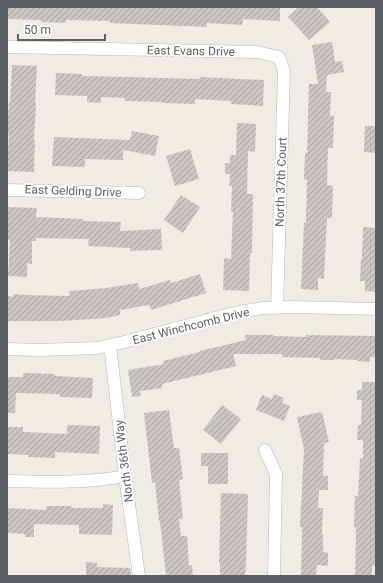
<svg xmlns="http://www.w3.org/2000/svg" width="383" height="583" font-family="Roboto,sans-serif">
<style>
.building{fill:url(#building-hatch)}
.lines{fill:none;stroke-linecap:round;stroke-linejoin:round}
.minor-casing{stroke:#b7b9be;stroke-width:13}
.minor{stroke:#fff;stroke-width:12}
.labels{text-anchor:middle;stroke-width:3.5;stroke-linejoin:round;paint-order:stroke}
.street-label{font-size:12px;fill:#5c5f64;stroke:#fff}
</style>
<defs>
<pattern id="building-hatch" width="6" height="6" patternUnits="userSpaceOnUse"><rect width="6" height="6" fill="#cac6c2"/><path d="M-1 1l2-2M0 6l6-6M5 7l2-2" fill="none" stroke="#a7a4a1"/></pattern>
</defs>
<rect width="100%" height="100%" fill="#eeece4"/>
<path class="building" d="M7,7H280V21L243,19L242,25L207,23V27L110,23V21L66,20V23L41,22V20L7,19Z
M299,7H317L330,22L309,40L288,17Z
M332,42L335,62L342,61L344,72L327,75L326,92H331L330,116H334L333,148H328L327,185L333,186L332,218H327L324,279L318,278V290L301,289L304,223H306L307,180L304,179L305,153H307L309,84H318L312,45Z
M12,65L37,66L35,103H36L34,140H35L34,172L7,171L9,134H7L9,102L10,103Z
M56,73L82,74V76L126,77L199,79L200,77L264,80L263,106L231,104V101L195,99V104L162,103V102L125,101V98L101,97V103L87,102V96L55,95Z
M237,123L256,124L255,152L248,151L247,194H253L252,253H250L249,291L223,290L224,258L231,259L233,212H231L232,186H229L230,174H225V163H230V155H236Z
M365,126H376V153L364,152Z
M132,131L159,136L155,156L123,150V160L85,159V167L52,166L54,137L130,140Z
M190,149L199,179L175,186L166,156Z
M181,195L200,207L183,233L164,220Z
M7,207L37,208L36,217L83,219V221L121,222L120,231L161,229L162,250L130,251V248L88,246L89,239L36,238V241H32V264L27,263V277L8,276L10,240H7Z
M363,227L376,228V292L365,291V281H360L361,259H362Z
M200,274L206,293L151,310L149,305L120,310V315L107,318L62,321H7V296L13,297V294L26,295L70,296L69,291L106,288L138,283L139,289L170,280L171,283Z
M245,335H273L274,336L306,337V335L376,336V357H370V362L357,361V360L334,359V360H320V358L282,357V354H233L236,366L162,384V388L140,391L141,396L132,397L128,370L164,364L163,361L200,352V351L246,340Z
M23,373L55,374V376L93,378L92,398L60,397V394L16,393L15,413H7V377H23Z
M362,382H376V566H372V576H355L356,528L354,527L355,496H358L360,458L363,459V440H357L358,425H361L362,400H357V390H362Z
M274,394L284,398L282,403L290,406L284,421L256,410L262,395L272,399Z
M222,405L241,419L221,444L203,430Z
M169,410L174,448H179L183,479L179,480L183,519H179L181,536H187L189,566L192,565L193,576H166L160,521H159L155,482L152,483L144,413Z
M322,412L329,442L324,443L323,476H328V490H319L318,508H323L322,534H323V552L328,553V566L317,565L316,576H301L302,527H300L304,449L297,417Z
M67,425L100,426L99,454L55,452V458L28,457V455L7,454V427H23V432L67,434Z
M201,453H228V484H208V466H201Z
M221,493L248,494L246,564L245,576H220V564L219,563Z
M103,504L113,505L112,535L79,534V525L34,524V537H25V534L7,533V508L46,510V506H72V508H103Z
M86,562L97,563V567L130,568L131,576H86Z"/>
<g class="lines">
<defs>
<path id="minor" d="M7,47L257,52L279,57L284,71L277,308
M7,190L139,193
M110,345L125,476L139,576
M7,349L40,350L97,348L124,342L234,313L263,308L294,307L376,309
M265,450L276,474L274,576
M7,481C37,482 67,483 97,480C106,479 116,478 125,476"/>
</defs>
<use href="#minor" class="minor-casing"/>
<use href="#minor" class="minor"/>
</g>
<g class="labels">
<g class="street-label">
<text transform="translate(191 51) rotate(1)" y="4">East Evans Drive</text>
<text transform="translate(281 182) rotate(-88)" y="4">North 37th Court</text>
<text transform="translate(73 191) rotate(2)" y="4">East Gelding Drive</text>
<text transform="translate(191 326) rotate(-14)" y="4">East Winchcomb Drive</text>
<text transform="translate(124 461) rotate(-97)" y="4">North 36th Way</text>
</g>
</g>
<rect width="383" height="583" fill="none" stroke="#5c5f64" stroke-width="16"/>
<path d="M18 34v6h87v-6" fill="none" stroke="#5c5f64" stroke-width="2"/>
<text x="24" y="34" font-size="12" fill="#5c5f64" stroke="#ffffff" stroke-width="3" paint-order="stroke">50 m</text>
</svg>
